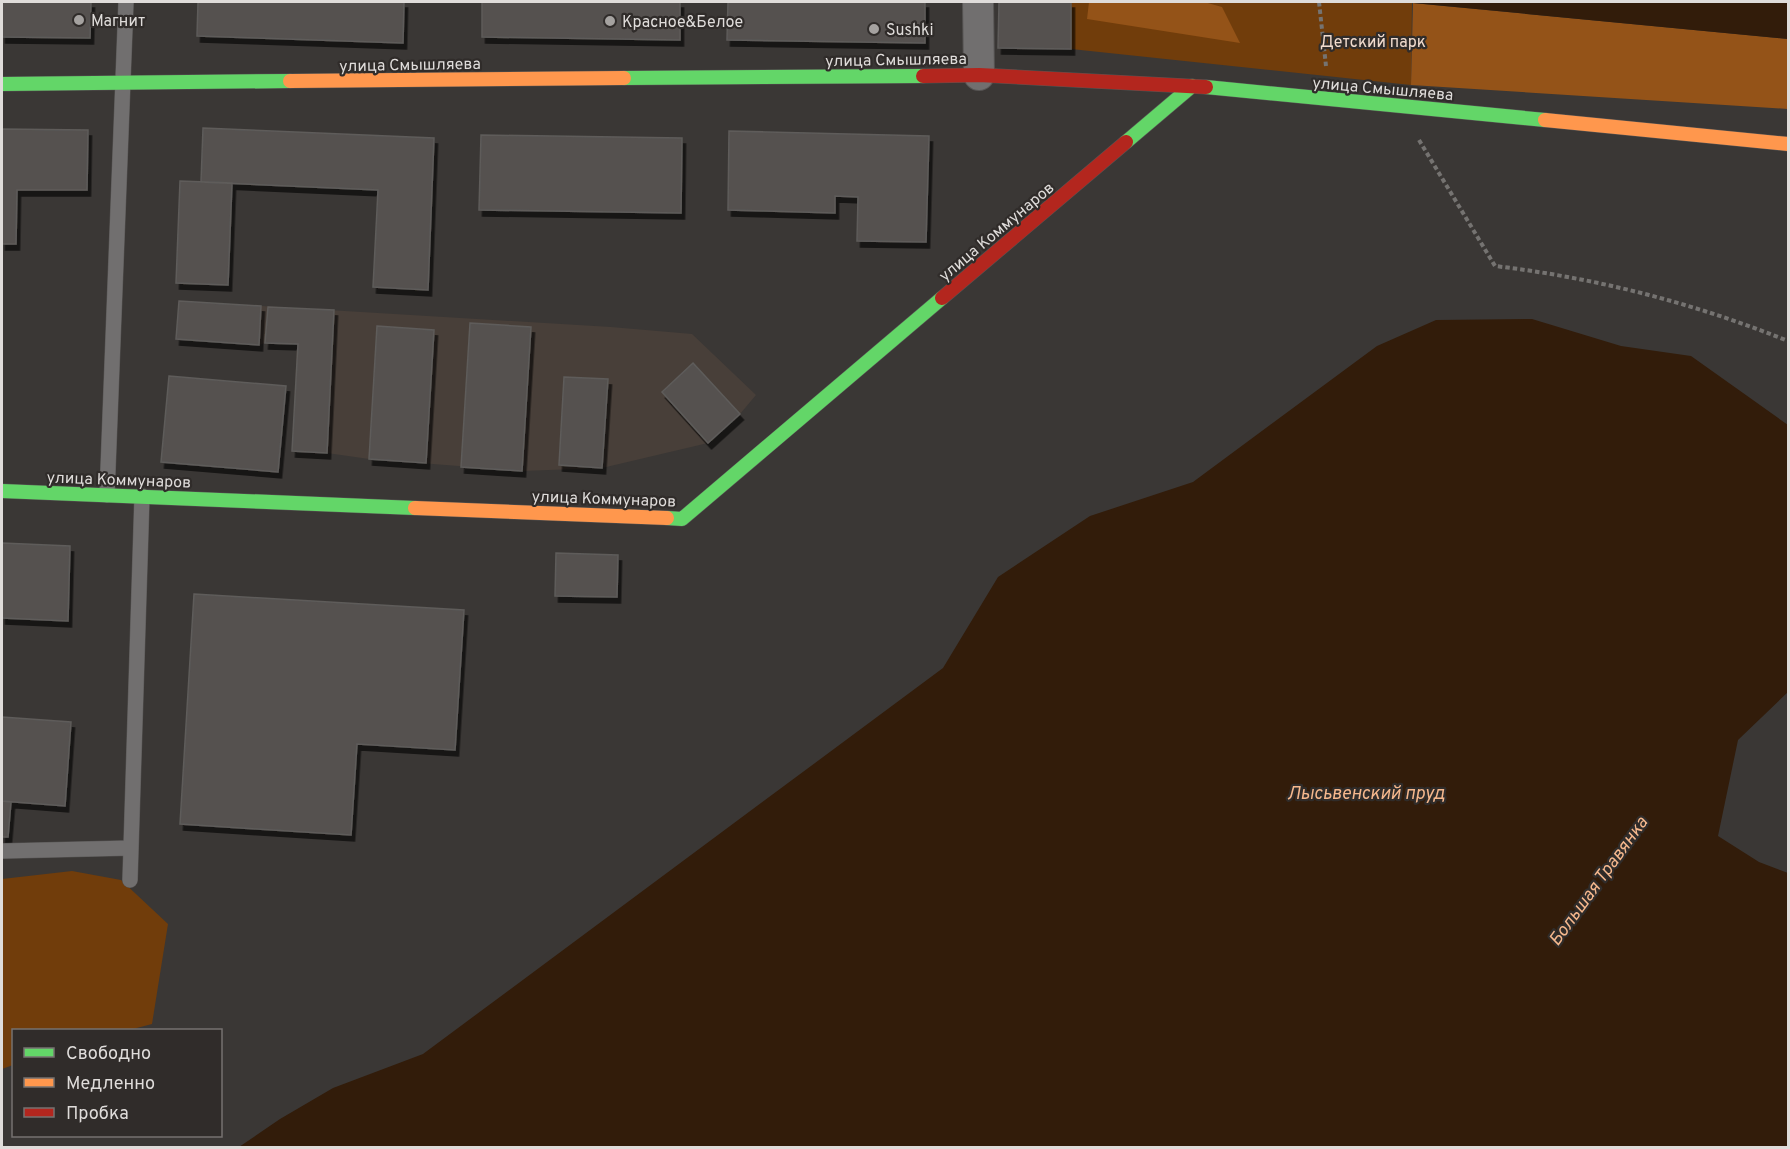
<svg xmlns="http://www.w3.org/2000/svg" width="1790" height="1149" font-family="Overpass,sans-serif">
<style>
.built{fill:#483f39}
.green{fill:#713d0b}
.forest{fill:#945318}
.water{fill:#321c0a}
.building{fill:#545150;stroke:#5e5c5a;stroke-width:1.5;filter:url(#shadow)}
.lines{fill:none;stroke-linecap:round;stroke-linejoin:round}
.lane-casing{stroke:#575554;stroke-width:16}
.street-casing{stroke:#575554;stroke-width:32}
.fast-casing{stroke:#575554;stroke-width:15}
.slow-casing{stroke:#575554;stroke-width:15}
.jam-casing{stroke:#575554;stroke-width:15}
.path{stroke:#757371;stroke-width:4;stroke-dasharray:4.5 3;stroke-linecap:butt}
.lane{stroke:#716f6f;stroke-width:15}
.street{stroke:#716f6f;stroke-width:30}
.fast{stroke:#63d668;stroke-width:14}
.slow{stroke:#ff974d;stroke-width:14}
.jam{stroke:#b3261e;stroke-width:14}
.poi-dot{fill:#a5a2a0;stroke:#302c2a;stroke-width:2}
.labels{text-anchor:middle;stroke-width:4.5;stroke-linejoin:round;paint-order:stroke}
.poi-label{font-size:16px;fill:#dfdcda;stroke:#302c2a;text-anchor:start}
.park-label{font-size:16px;fill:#f1dbcd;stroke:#302c2a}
.street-label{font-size:16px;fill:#dfdcda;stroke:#302c2a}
.water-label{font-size:18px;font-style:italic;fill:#f6b88d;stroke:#302c2a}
</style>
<defs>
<filter id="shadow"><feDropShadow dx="3.5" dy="6" stdDeviation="0" flood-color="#0009"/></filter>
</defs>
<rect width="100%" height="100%" fill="#3a3735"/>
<path class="built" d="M179,301L611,327L692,334L756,395L740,414L708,443L602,468L522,471L369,459L327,453L292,451L297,344L265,343L259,345L176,339Z"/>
<path class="green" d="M1071,2H1412L1411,85L1071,49Z
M72,871L121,880L168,924L152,1024L129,1030H14L13,1065L2,1069V879Z"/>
<path class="forest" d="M1089,2H1204L1222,7L1240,43L1087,19Z
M1413,3L1788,39V109L1411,85Z"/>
<path class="water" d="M1412,2H1788V39L1413,3Z
M1532,319L1621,346L1691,356L1788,425V692L1738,740L1718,836L1759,862L1788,873V1147H239L280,1119L333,1088L423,1054L943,668L998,577L1090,516L1193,482L1377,346L1436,320Z"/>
<path class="building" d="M2,2H91L90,38L2,37Z
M198,2H404L403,43L197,36Z
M482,2H680V40L482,37Z
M728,2H925V43L727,40Z
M999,2H1071V49L998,48Z
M203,128L434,138L428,290L373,287L378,190L201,182Z
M2,129L88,130L87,190H17L16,244H2Z
M729,131L929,136L926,242L857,241L858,197L835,196V213L728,210Z
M481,135L682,138L681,213L479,210Z
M180,181L232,183L228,285L176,283Z
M179,301L261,306L259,345L176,339Z
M268,307L334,310L327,453L292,451L298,344L265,343Z
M470,323L531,327L522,471L461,467Z
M377,326L434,330L426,463L369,459Z
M693,363L740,414L708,443L662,392Z
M169,376L286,386L278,472L161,462Z
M564,377L608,379L602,468L559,465Z
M2,543L70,546L68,621L2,618Z
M556,553L618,555L617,597L555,596Z
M194,594L464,610L455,750L357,744L351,835L180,824Z
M2,717L71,722L65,806L2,801Z
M2,801L11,802L8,837H2Z"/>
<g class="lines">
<defs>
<path id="lane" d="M107,495L126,2
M2,851L131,848
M130,880L142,496"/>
<path id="street" d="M978,2L979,75"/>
<path id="fast" d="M624,78L923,76
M2,84L290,81
M1206,87L1545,120
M1126,142L1192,86
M2,491L415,508
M667,518L682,519L942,298"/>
<path id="slow" d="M290,81L624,78
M1545,120L1788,144
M415,508L667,518"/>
<path id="jam" d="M923,76L979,75L1206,87
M942,298L1126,142"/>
</defs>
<use href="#lane" class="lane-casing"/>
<use href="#street" class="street-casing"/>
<use href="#fast" class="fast-casing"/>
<use href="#slow" class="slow-casing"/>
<use href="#jam" class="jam-casing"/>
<path class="path" d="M1319,2L1326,66
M1419,140L1495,266C1596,278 1694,303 1788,341"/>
<use href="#lane" class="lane"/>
<use href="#street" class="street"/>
<use href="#fast" class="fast"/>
<use href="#slow" class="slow"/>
<use href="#jam" class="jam"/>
</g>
<g class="poi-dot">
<circle cx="79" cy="20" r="6"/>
<circle cx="610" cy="21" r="6"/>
<circle cx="874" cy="29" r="6"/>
</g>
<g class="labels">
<g class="poi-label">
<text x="91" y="26">Магнит</text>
<text x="622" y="27">Красное&amp;Белое</text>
<text x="886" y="35">Sushki</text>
</g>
<g class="park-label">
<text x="1373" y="47">Детский парк</text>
</g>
<g class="street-label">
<text transform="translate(896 59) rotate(-1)" y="6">улица Смышляева</text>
<text transform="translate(410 64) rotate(-1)" y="6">улица Смышляева</text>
<text transform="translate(1383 88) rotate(5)" y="6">улица Смышляева</text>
<text transform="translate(996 231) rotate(-40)" y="6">улица Коммунаров</text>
<text transform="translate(119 479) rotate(2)" y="6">улица Коммунаров</text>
<text transform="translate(604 498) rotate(2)" y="6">улица Коммунаров</text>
</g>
<g class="water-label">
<text x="1366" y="799">Лысьвенский пруд</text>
<text transform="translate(1598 881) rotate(-54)" y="6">Большая Травянка</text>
</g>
</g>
<rect width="1790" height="1149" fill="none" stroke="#dfdcda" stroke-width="6"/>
<rect x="12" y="1029" width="210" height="108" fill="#302c2a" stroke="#767270" stroke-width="1.5"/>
<rect x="24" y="1048" width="30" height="9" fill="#63d668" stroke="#767270" stroke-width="1.5"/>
<text x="66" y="1059" font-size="18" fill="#dfdcda">Свободно</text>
<rect x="24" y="1078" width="30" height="9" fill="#ff974d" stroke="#767270" stroke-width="1.5"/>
<text x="66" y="1089" font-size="18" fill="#dfdcda">Медленно</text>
<rect x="24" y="1108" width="30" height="9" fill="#b3261e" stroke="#767270" stroke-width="1.5"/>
<text x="66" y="1119" font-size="18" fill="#dfdcda">Пробка</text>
</svg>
